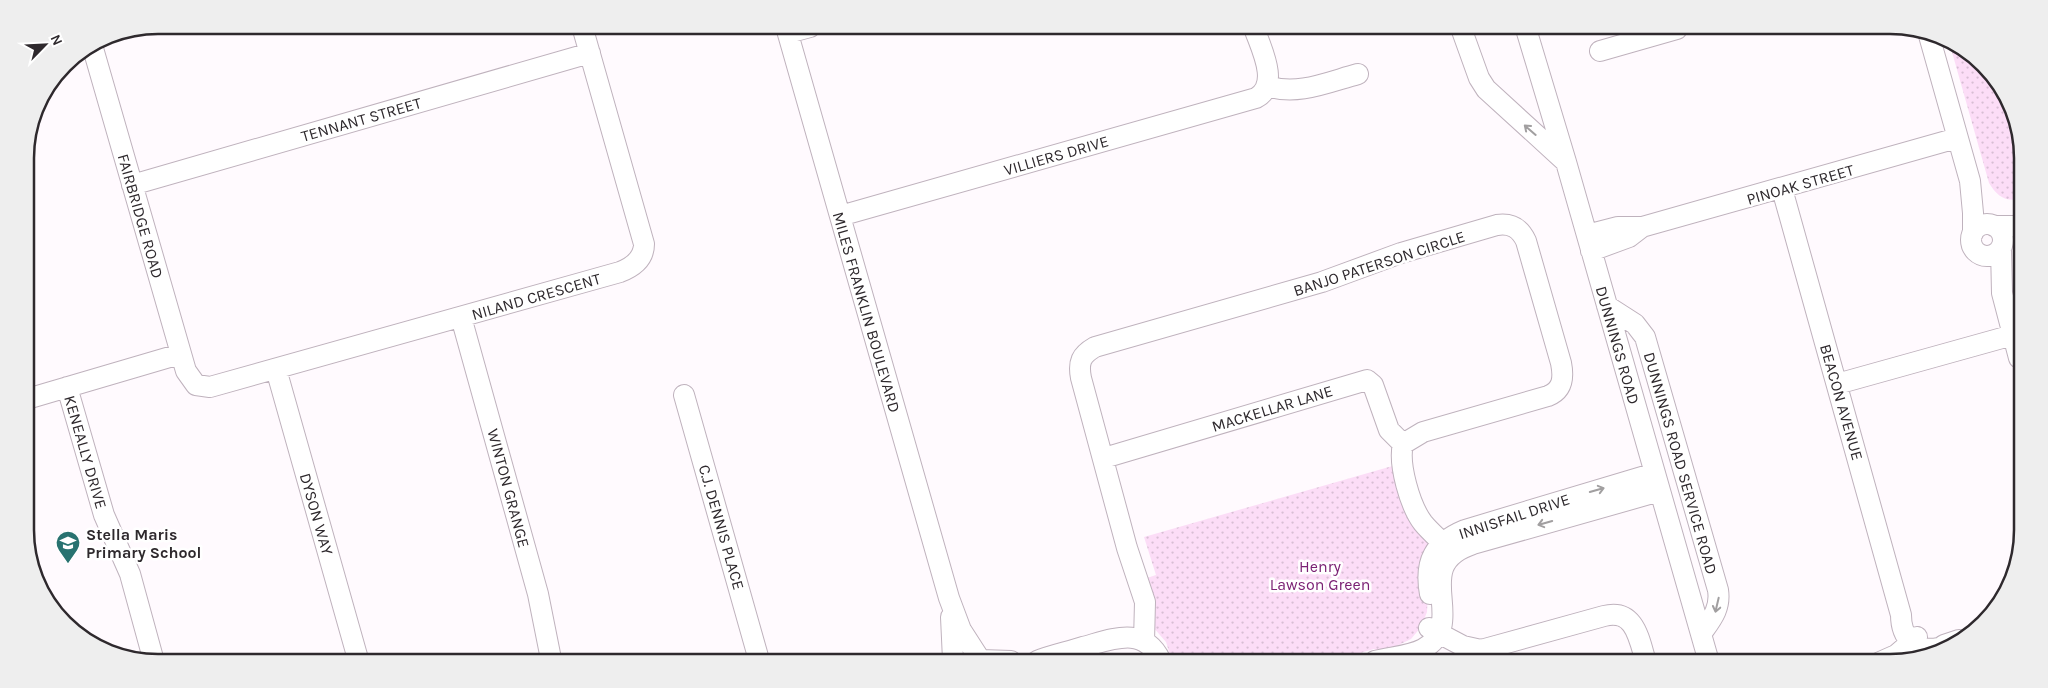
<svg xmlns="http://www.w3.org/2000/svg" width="2048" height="688" font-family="Karla,sans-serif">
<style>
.grass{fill:url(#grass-dots)}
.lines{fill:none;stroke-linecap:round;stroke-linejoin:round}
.minor-casing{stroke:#bfb2bd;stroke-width:22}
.minor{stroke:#fff;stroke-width:20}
.oneway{stroke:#a19fa0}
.labels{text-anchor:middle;stroke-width:5;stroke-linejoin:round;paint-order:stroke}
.street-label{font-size:16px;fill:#2e292d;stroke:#fff}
.poi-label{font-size:16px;font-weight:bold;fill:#2e292d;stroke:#fff;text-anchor:start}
.park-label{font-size:16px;fill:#7b2274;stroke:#fff}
.rim{fill:none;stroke:#2e292d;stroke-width:2.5}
</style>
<defs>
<pattern id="grass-dots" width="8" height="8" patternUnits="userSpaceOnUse" patternTransform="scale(1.25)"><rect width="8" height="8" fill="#fcddf7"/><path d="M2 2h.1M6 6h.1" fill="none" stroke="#d8bed4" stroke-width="1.8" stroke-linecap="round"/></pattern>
</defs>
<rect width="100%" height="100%" fill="#fffafe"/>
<path class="grass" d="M1950,45L1990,70L2020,132V199C2005,202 1997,196 1989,183Z
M1396,465L1430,541L1427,612L1421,627L1411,639L1382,653L1374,649L1350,656L1346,661H1172L1166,642L1153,627L1144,579L1156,575L1144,537Z"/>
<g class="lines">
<defs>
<path id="minor" d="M786,27L949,598L961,630L979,658
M1461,28L1479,78L1486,89L1566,162
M1526,29L1566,162L1709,662
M1928,32L1970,181L1973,213V233
M788,33L810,27
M92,45L186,371L196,385L210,387L620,272C633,267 644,259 644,244L582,26
M1600,51L1677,29
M1267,86C1298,96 1328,82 1358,74
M132,185L590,53
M1782,189L1901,615C1901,638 1915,652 1938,648
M840,216L1256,98C1281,85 1260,46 1254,28
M1971 240a16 16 0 1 1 32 0a16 16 0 1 1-32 0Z
M1994,226H2020
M1587,235L1618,227H1642L1957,138
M2001,248L2002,293L2019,358
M1591,251L1629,237L1642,227
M1607,306L1635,324L1645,337L1718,590C1721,609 1711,620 1701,634
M461,317L538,594L551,659
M276,369L358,659
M1837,384L2020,333
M67,387L104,515L130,574L153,658
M684,395L759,660
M27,399L180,354
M1104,458L1367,380L1373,385L1389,430L1403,444
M1430,594C1424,561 1434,543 1465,530L1655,473
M951,617L953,660
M1429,628L1463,646L1481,650L1604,616C1635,608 1639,639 1646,662
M1144,641L1145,602L1127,548L1081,378C1078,362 1081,355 1095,347L1322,282L1401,253L1497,225C1511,223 1520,228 1526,241L1561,363C1564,378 1563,390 1548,396L1423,432L1403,444C1398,464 1410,506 1423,523C1432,534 1444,543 1453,554
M1944,645L1959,640
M981,660L1011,661
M1037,661C1052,655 1068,652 1083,647C1113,639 1144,625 1161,661
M1375,661C1390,657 1410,656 1423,649C1471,622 1407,566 1473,544L1660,491
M1878,663L1896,655L1917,637"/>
</defs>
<use href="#minor" class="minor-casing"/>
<use href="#minor" class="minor"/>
</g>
<defs><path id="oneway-shaft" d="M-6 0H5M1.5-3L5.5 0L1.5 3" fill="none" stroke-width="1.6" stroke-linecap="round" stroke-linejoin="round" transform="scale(1.25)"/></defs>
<g class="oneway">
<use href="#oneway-shaft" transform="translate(1530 130) rotate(-139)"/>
<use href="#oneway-shaft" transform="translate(1597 490) rotate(-16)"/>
<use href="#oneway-shaft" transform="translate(1545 523) rotate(164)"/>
<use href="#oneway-shaft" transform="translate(1717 605) rotate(103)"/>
</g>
<defs>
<symbol id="school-pin" viewBox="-11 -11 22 30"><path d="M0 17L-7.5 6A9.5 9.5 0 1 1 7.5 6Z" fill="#287270" stroke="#fff"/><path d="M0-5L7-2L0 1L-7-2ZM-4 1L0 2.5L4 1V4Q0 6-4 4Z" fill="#fff"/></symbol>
</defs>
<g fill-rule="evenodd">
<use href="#school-pin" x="54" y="529" width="28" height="38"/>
</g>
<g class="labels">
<g class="street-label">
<text transform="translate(361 119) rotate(-16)" y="6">TENNANT STREET</text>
<text transform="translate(1056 155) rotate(-16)" y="6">VILLIERS DRIVE</text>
<text transform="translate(1800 184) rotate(-16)" y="6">PINOAK STREET</text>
<text transform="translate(141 216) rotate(74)" y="6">FAIRBRIDGE ROAD</text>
<text transform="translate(1379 263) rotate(-18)" y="6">BANJO PATERSON CIRCLE</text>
<text transform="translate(536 296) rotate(-16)" y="6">NILAND CRESCENT</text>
<text transform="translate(867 312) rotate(74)" y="6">MILES FRANKLIN BOULEVARD</text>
<text transform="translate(1618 345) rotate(74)" y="6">DUNNINGS ROAD</text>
<text transform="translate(1842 402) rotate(74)" y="6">BEACON AVENUE</text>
<text transform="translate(1272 408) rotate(-17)" y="6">MACKELLAR LANE</text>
<text transform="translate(86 452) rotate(74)" y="6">KENEALLY DRIVE</text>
<text transform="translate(1681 463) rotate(74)" y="6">DUNNINGS ROAD SERVICE ROAD</text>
<text transform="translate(509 488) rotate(75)" y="6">WINTON GRANGE</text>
<text transform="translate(317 514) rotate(74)" y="6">DYSON WAY</text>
<text transform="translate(1514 516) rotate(-18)" y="6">INNISFAIL DRIVE</text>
<text transform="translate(722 527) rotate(74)" y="6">C.J. DENNIS PLACE</text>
</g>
<g class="poi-label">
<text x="86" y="540">Stella Maris<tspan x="86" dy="18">Primary School</tspan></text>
</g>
<g class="park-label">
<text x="1320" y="572">Henry<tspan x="1320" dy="18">Lawson Green</tspan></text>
</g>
</g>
<path d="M0 0H2048V688H0ZM158 34H1890A124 124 0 0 1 2014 158V530A124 124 0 0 1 1890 654H158A124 124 0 0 1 34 530V158A124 124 0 0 1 158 34Z" fill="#eee" fill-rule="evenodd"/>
<path class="rim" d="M158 34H1890A124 124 0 0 1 2014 158V530A124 124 0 0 1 1890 654H158A124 124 0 0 1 34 530V158A124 124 0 0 1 158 34Z"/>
<g transform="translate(45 45) rotate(66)" stroke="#ffffff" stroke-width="4" paint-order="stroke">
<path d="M0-4L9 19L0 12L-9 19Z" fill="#2e292d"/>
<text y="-8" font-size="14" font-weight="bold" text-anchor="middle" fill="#2e292d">N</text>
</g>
</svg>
